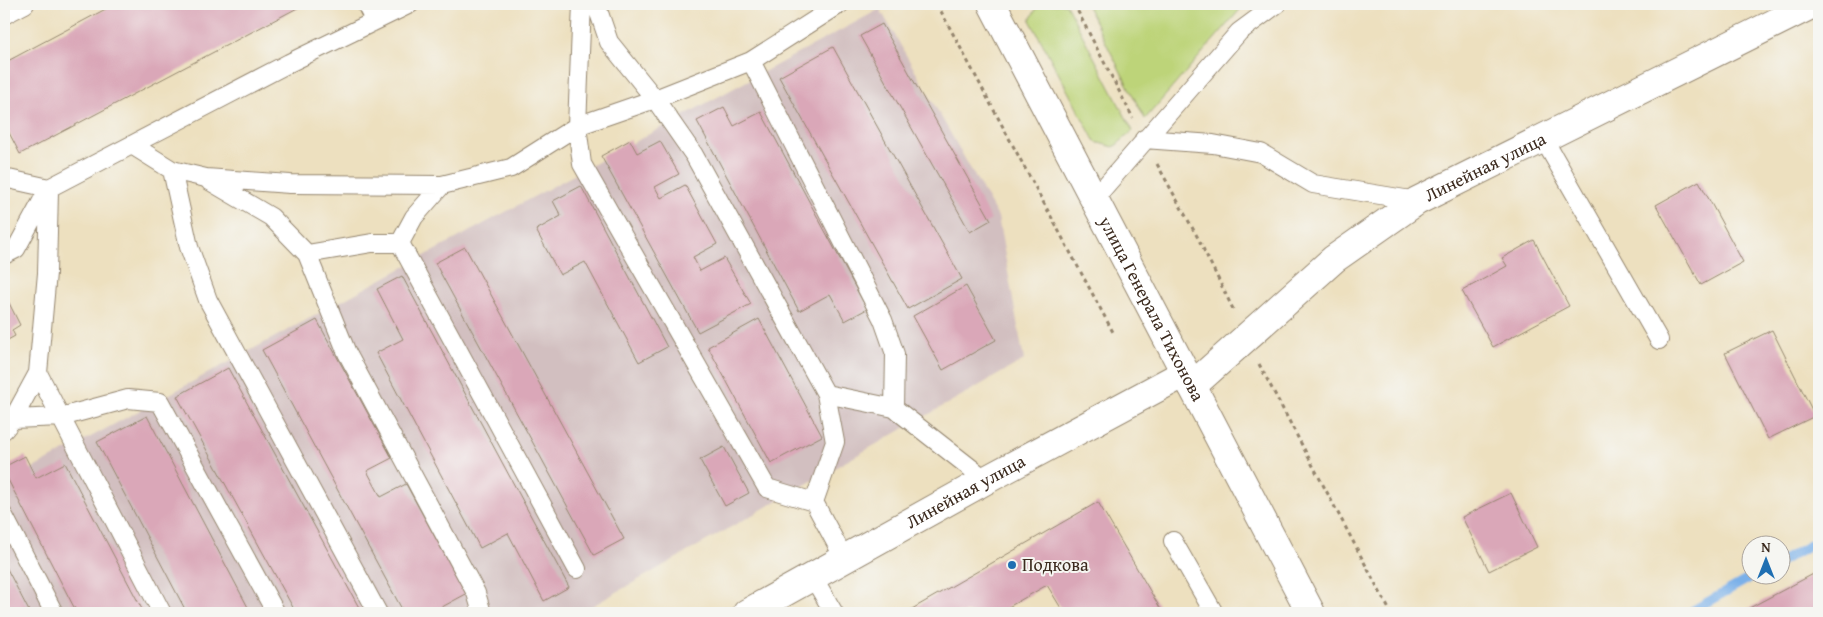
<svg xmlns="http://www.w3.org/2000/svg" width="1823" height="617" font-family="'Gentium Book Plus',serif">
<style>
.industrial{fill:#d2bfc0}
.green{fill:#bdd479;stroke:#7c7f4c}
.lines{fill:none;stroke-linecap:round;stroke-linejoin:round}
.stream{stroke:#7ab0e9;stroke-width:9}
.building{fill:#daa7b8}
.service-casing{stroke:#94856e;stroke-width:20}
.minor-casing{stroke:#94856e;stroke-width:30}
.secondary-casing{stroke:#94856e;stroke-width:30}
.path{stroke:#94856e;stroke-width:3;stroke-dasharray:4 4;stroke-linecap:butt}
.service{stroke:#fff;stroke-width:18}
.minor{stroke:#fff;stroke-width:28}
.secondary{stroke:#fff;stroke-width:28}
.poi-dot{fill:#1f6fb2;stroke:#f6f6f2;stroke-width:2}
.labels{text-anchor:middle;stroke-width:4;stroke-linejoin:round;paint-order:stroke}
.street-label{font-size:18px;fill:#3b2a1e;stroke:#f6f6f2}
.poi-label{font-size:18px;fill:#3b2a1e;stroke:#f6f6f2;text-anchor:start}
</style>
<rect width="100%" height="100%" fill="#f6f6f2"/>
<filter id="ink" filterUnits="userSpaceOnUse"><feTurbulence type="fractalNoise" baseFrequency=".02" numOctaves="2"/><feDisplacementMap in="SourceGraphic" scale="10" xChannelSelector="R" yChannelSelector="G"/><feConvolveMatrix kernelMatrix="1 2 1 2 8 2 1 2 1" color-interpolation-filters="sRGB"/></filter>
<filter id="wash" filterUnits="userSpaceOnUse"><feTurbulence type="fractalNoise" baseFrequency=".0096" numOctaves="4" result="noise"/><feDisplacementMap in="SourceGraphic" scale="20" xChannelSelector="R" yChannelSelector="G"/><feGaussianBlur stdDeviation="1.12" result="paint"/><feColorMatrix in="noise" values="0 0 0 0 0 0 0 0 0 0 0 0 0 0 0 0 0 1.4 0 .05"/><feComposite in="paint" operator="in"/></filter>
<g filter="url(#wash)">
<rect width="100%" height="100%" fill="#ede0bf"/>
<path class="industrial" d="M880,9L998,217L1024,360L580,613H4V484Z"/>
<path class="green" d="M1039,4H1066L1133,131L1114,147L1095,142L1030,20Z
M1086,4H1244V5L1145,119Z"/>
<g class="lines">
<path class="stream" d="M1780,562L1819,540
M1688,613L1757,574"/>
</g>
<g id="blocks">
<path class="building" d="M115,4H305L20,154L4,123V63Z
M882,24L991,220L970,232L860,36Z
M833,47L962,279L908,309L779,77Z
M724,107L734,126L761,112L867,309L845,321L830,294L799,311L697,121Z
M630,140L637,153L660,141L679,174L655,187L661,198L685,185L717,244L693,257L700,271L724,258L751,304L698,332L601,156Z
M1699,181L1743,262L1701,285L1656,205Z
M581,186L667,347L639,362L585,262L560,275L536,230L561,216L553,201Z
M1534,240L1569,306L1493,347L1462,291L1507,266L1502,258Z
M465,247L624,539L594,555L435,263Z
M402,276L569,587L544,601L508,533L480,548L376,353L403,339L377,289Z
M966,286L996,340L943,370L913,316Z
M4,293L20,325L12,330L15,336L4,342Z
M759,319L822,436L771,463L708,347Z
M317,320L392,458L367,471L381,497L406,484L466,594L431,613H404L262,350Z
M1772,330L1815,416L1768,439L1725,353Z
M228,368L362,613H296L177,396Z
M147,416L251,613H187L97,442Z
M724,447L749,493L725,506L700,460Z
M25,456L36,478L65,463L144,613H77L4,472V467Z
M1511,493L1537,547L1489,571L1462,517Z
M1098,502L1163,613H1064L1047,585L998,613H905Z
M4,563L30,613H4Z
M1819,571V612L1816,613H1740Z"/>
</g>
</g>
<g filter="url(#ink)">
<use href="#blocks" fill-opacity="0" stroke="#94856e" stroke-width="1"/>
<g class="lines">
<defs>
<path id="service" d="M366,4L374,20
M582,4L577,126L582,164L767,488L814,502L845,560
M596,4L609,42L655,99L694,155L826,394L894,408L986,480
M4,15L25,4
M751,61L883,320L895,354L894,408
M1543,138L1659,340
M1144,139L1213,144L1261,153L1313,184L1417,201
M132,145L172,170L206,178L290,184L442,185L511,168L577,126L655,99L751,61L840,4
M172,170L189,247L208,300L378,613
M4,178L49,188
M208,180L271,217L307,254L347,353L476,593L482,613
M1094,199L1239,32L1277,4
M400,243L414,217L442,185
M307,254L372,243H400L577,569
M4,255L16,249L49,188L289,63L410,4
M38,373L162,613
M13,419L61,417L128,399L160,402L276,613
M4,430L13,419L38,373L47,273L49,191
M814,502L835,442L826,394
M4,516L54,613
M1173,541L1214,613
M813,577L834,613"/>
<g id="minor">
<path id="s1" d="M1192,386L1334,259L1417,201L1813,4"/>
</g>
<g id="secondary">
<path id="s2" d="M992,4L1311,613"/>
<path id="s3" d="M747,613L986,480L1185,373"/>
</g>
</defs>
<use href="#service" class="service-casing"/>
<use href="#minor" class="minor-casing"/>
<use href="#secondary" class="secondary-casing"/>
<path class="path" d="M937,4L1114,334
M1074,4L1133,118
M1157,164L1198,238L1233,309
M1259,364L1391,613"/>
<use href="#service" class="service"/>
<use href="#minor" class="minor"/>
<use href="#secondary" class="secondary"/>
</g>
</g>
<circle class="poi-dot" cx="1012" cy="565" r="5"/>
<g class="labels">
<g class="street-label">
<text dy="6" stroke="none"><textPath href="#s1" startOffset="368">Линейная улица</textPath></text>
<text dy="6" stroke="none"><textPath href="#s2" startOffset="344">улица Генерала Тихонова</textPath></text>
<text dy="6" stroke="none"><textPath href="#s3" startOffset="250">Линейная улица</textPath></text>
</g>
<g class="poi-label">
<text x="1022" y="571">Подкова</text>
</g>
</g>
<rect width="1823" height="617" fill="none" stroke="#f6f6f2" stroke-width="20"/>
<g transform="translate(1766 560)"><circle r="24" fill="#f6f6f2" stroke="#aba49d"/>
<path d="M0-4L9 19L0 12L-9 19Z" fill="#1f6fb2"/>
<text y="-8" font-size="14" font-weight="bold" text-anchor="middle" fill="#3b2a1e">N</text>
</g>
</svg>
